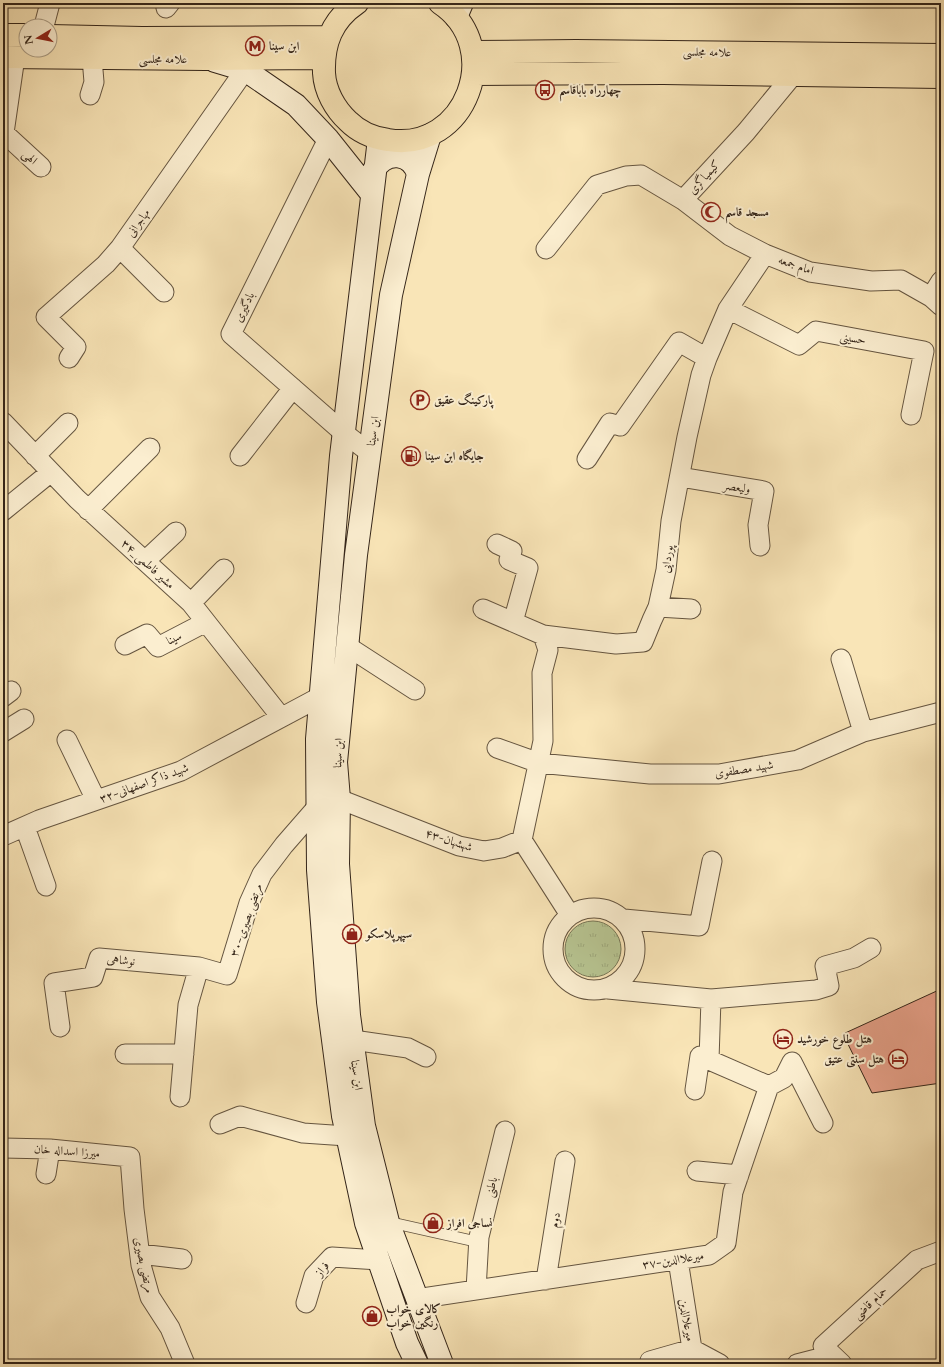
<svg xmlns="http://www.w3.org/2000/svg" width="944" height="1367" font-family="Cardo,Amiri,serif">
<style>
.grass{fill:url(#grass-tufts);stroke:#767656}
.building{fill:#e9a28b;stroke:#342519}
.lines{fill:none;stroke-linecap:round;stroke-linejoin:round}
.lane-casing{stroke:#655540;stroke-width:12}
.street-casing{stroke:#655540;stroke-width:21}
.secondary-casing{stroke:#342519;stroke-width:24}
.primary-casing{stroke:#342519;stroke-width:24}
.lane{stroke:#fbeed0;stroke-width:10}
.street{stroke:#fbeed0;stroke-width:19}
.secondary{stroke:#fbeed0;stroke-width:22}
.primary{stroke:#f9e5b7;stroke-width:22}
.labels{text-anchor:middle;stroke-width:4;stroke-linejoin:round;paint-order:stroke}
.poi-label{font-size:12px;font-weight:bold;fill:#342519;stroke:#fbeed0;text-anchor:start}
.street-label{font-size:12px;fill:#342519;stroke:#fbeed0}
</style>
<defs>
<pattern id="grass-tufts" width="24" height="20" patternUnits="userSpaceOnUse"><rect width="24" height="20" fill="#b8c693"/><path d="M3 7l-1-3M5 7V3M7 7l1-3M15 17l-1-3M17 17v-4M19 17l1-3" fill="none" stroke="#9faa7e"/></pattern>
</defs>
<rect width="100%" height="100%" fill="#f9e5b7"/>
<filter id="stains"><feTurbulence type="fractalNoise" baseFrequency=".005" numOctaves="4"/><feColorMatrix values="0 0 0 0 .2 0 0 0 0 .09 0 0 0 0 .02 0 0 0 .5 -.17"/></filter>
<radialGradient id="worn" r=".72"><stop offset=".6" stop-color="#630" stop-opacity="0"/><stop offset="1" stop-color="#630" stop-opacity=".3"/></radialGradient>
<path class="grass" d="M565 949a28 28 0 1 1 56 0a28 28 0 1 1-56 0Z"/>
<path class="building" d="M941,989V1083L872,1093L843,1034Z"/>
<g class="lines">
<defs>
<path id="lane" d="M389,1222L478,1242"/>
<path id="street" d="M166,8L170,3
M44,26L50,3
M15,57L4,133L41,167
M90,95L94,82L92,58
M328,139L231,334L344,433L370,453
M683,200L730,236L765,254L810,272L871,281L901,280L931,297L941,306
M120,248L164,292
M546,249L597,185L626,176L641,175L683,200L746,132L793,75
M931,297L941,281
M728,309L799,345L816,331L924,351L911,415
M69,358L76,347L46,317L106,264L120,248L245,70
M3,422L77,499L191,603L281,717
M35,456L68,423
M240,456L293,388
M587,459L610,423L620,426L679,342L707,358L728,309L765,254
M680,477L764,491L758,525L760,546
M88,510L150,448
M3,511L51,472
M497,544L512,551L509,560L528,568L513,622
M145,561L176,532
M191,603L224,569
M658,607L691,609
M483,609L543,635L616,644L643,642L652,620L658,607L666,570L671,521L687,437L701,375L707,358
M125,645L147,634L158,647L206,622
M347,646L415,690
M841,659L863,732
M3,697L11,691
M3,732L24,719
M67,740L96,800
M497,748L539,763L650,774H719L798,760L863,732L941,712
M25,827L46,886
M3,836L39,820L181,771L331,691
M522,840L543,741L542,673L548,650L543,635
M553 949a41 41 0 1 1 82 0a41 41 0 1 1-82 0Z
M624,919L699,926L712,861
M608,989L711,999L816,990L829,986L825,966L854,958L871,948
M60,1027L54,983L93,977L99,958L199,967L227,975L249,903L262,874L284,845L318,806L339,799L459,846L484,851L502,848L522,840L570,915
M353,1040L408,1048L426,1057
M125,1054H184
M709,1060L711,999
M769,1086L784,1078L792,1062L823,1123
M180,1097L188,1005L199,967
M220,1124L240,1116L303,1133L347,1136
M3,1148L50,1149L130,1157L134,1209L141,1265L150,1297L170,1328L185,1364
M697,1171L739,1175
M46,1174L50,1149
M140,1254L182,1259
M678,1260L692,1349
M546,1280L565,1161
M476,1290L479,1237L505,1131
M416,1299L709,1255L726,1243L733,1192L769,1086L700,1056L695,1090
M306,1303L314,1276L332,1257L379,1260
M692,1349L720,1364
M650,1364V1361L692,1349
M797,1364L832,1355
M842,1364L823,1346L917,1260L941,1251"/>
<path id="secondary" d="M456,17L462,3
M215,61L245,70L296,105L328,139L371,193
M430,135L418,174L391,295L356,555L336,762L339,799L338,864L349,1015L364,1126L388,1222L442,1364
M379,139L341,456L317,739L318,870L328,1002L343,1116L366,1223L407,1343L417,1364
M374,170C386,150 411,152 418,174"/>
<path id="primary" d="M357,3C332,20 323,43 324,73C325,91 335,109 348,121C359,132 373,138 388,140C466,153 506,47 440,3
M3,35H26
M50,36L142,38L329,37
M473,52L576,51L941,55
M3,57L206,59L323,58
M474,74L663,73L941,77"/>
</defs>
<use href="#lane" class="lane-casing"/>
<use href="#street" class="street-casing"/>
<use href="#secondary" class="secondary-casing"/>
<use href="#primary" class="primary-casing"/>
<use href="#lane" class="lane"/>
<use href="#street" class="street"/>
<use href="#secondary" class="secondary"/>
<use href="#primary" class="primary"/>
</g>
<defs>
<symbol id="metro-ring" viewBox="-11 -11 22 22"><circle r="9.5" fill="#fbeed0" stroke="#8f2418" stroke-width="1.5"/><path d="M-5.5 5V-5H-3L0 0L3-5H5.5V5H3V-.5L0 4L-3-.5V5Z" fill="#8f2418"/></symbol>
<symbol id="bus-ring" viewBox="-11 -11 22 22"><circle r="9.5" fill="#fbeed0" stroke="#8f2418" stroke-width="1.5"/><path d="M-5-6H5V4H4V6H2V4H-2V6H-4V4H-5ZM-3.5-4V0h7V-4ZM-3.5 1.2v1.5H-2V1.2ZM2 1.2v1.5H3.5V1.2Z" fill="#8f2418"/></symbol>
<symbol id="mosque-ring" viewBox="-11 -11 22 22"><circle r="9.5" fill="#fbeed0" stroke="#8f2418" stroke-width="1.5"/><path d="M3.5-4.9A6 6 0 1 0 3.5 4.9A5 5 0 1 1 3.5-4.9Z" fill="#8f2418"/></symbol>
<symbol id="parking-ring" viewBox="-11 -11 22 22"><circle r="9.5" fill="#fbeed0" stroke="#8f2418" stroke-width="1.5"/><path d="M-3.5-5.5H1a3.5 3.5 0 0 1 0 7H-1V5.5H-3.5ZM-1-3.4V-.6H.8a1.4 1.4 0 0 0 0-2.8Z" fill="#8f2418"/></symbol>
<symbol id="fuel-ring" viewBox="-11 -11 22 22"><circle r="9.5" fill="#fbeed0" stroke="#8f2418" stroke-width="1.5"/><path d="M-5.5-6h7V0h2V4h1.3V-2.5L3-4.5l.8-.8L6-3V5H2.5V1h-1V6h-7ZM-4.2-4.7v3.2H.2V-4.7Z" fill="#8f2418"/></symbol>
<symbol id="shop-ring" viewBox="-11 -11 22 22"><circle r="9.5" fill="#fbeed0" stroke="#8f2418" stroke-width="1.5"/><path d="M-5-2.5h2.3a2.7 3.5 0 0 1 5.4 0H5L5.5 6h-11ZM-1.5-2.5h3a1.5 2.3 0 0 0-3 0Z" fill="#8f2418"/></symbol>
<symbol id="hotel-ring" viewBox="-11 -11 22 22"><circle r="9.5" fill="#fbeed0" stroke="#8f2418" stroke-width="1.5"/><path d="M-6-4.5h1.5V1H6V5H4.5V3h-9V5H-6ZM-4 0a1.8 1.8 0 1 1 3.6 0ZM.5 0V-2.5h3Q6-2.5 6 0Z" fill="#8f2418"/></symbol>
</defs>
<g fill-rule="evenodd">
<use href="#metro-ring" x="244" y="35" width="22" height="22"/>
<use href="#bus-ring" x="534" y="79" width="22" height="22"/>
<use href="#mosque-ring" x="700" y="201" width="22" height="22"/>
<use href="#parking-ring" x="409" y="389" width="22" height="22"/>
<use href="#fuel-ring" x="400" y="445" width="22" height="22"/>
<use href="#shop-ring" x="341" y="923" width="22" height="22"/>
<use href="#hotel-ring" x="772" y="1028" width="22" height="22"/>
<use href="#hotel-ring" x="887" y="1048" width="22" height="22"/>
<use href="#shop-ring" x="422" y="1212" width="22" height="22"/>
<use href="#shop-ring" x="361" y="1305" width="22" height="22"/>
</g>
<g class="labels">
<g class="poi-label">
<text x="269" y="50">ابن سینا</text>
<text x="559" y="94">چهارراه باباقاسم</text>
<text x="725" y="216">مسجد قاسم</text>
<text x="434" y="404">پارکینگ عقیق</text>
<text x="425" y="460">جایگاه ابن سینا</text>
<text x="366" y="938">سپهرپلاسکو</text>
<text x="797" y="1043">هتل طلوع خورشید</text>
<text x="884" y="1063" text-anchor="end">هتل سنتی عتیق</text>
<text x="447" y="1227">نساجی افراز</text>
<text x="386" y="1313">کالای خواب<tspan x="386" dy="14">رنگین خواب</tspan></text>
</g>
<g class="street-label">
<text transform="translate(707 52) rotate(1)" y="4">علامه مجلسی</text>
<text x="163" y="63">علامه مجلسی</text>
<text transform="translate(30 157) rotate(43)" y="4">الهی</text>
<text transform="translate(704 177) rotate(-48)" y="4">کیمیاگری</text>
<text transform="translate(138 223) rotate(-55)" y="4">مهاجرانی</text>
<text transform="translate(796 265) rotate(19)" y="4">امام جمعه</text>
<text transform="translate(244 307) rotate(-64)" y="4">بادگیری</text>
<text transform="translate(853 338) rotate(10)" y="4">حسینی</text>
<text transform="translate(373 431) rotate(-82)" y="4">ابن سینا</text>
<text transform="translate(737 487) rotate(9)" y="4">ولیعصر</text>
<text transform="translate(667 559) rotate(-83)" y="4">پوردایی</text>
<text transform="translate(148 564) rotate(42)" y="4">۳۴_مشیر فاطمی</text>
<text transform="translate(174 638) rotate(-26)" y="4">سینا</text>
<text transform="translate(338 753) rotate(-87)" y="4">ابن سینا</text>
<text transform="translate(744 769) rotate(-9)" y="4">شهید مصطفوی</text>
<text transform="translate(144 783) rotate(-20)" y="4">۳۲-شهید ذاکر اصفهانی</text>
<text transform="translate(449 840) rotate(18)" y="4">۴۳-شهشهان</text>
<text transform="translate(246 920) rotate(-71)" y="4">۳۰-مرتضی بصیری</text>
<text transform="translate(121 960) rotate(5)" y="4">نوشاهی</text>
<text transform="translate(357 1075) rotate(82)" y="4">ابن سینا</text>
<text transform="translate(67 1151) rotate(4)" y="4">میرزا اسداله خان</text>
<text transform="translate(491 1187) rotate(-76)" y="4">باطنی</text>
<text transform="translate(555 1220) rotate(-81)" y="4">دوم</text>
<text transform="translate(673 1260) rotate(-9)" y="4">۳۷-میرعلاالدین</text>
<text transform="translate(144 1265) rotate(78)" y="4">مرتضی بصیری</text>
<text transform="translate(322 1269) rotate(-50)" y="4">فراز</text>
<text transform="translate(870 1303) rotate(-43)" y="4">حمام قاضی</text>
<text transform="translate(687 1320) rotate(80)" y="4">میرعلاالدین</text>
</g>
</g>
<rect width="944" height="1367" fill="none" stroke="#f9e5b7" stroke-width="16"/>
<rect x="4" y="4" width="936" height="1359" fill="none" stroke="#342519" stroke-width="2"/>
<rect x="8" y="8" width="928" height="1351" fill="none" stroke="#342519"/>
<g transform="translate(38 38) rotate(260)"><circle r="19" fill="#fbeed0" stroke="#ab9e87"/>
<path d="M0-3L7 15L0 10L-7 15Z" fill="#8f2418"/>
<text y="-6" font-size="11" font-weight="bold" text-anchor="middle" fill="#342519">N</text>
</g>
<rect width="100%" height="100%" filter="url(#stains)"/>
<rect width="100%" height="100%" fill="url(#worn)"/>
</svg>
